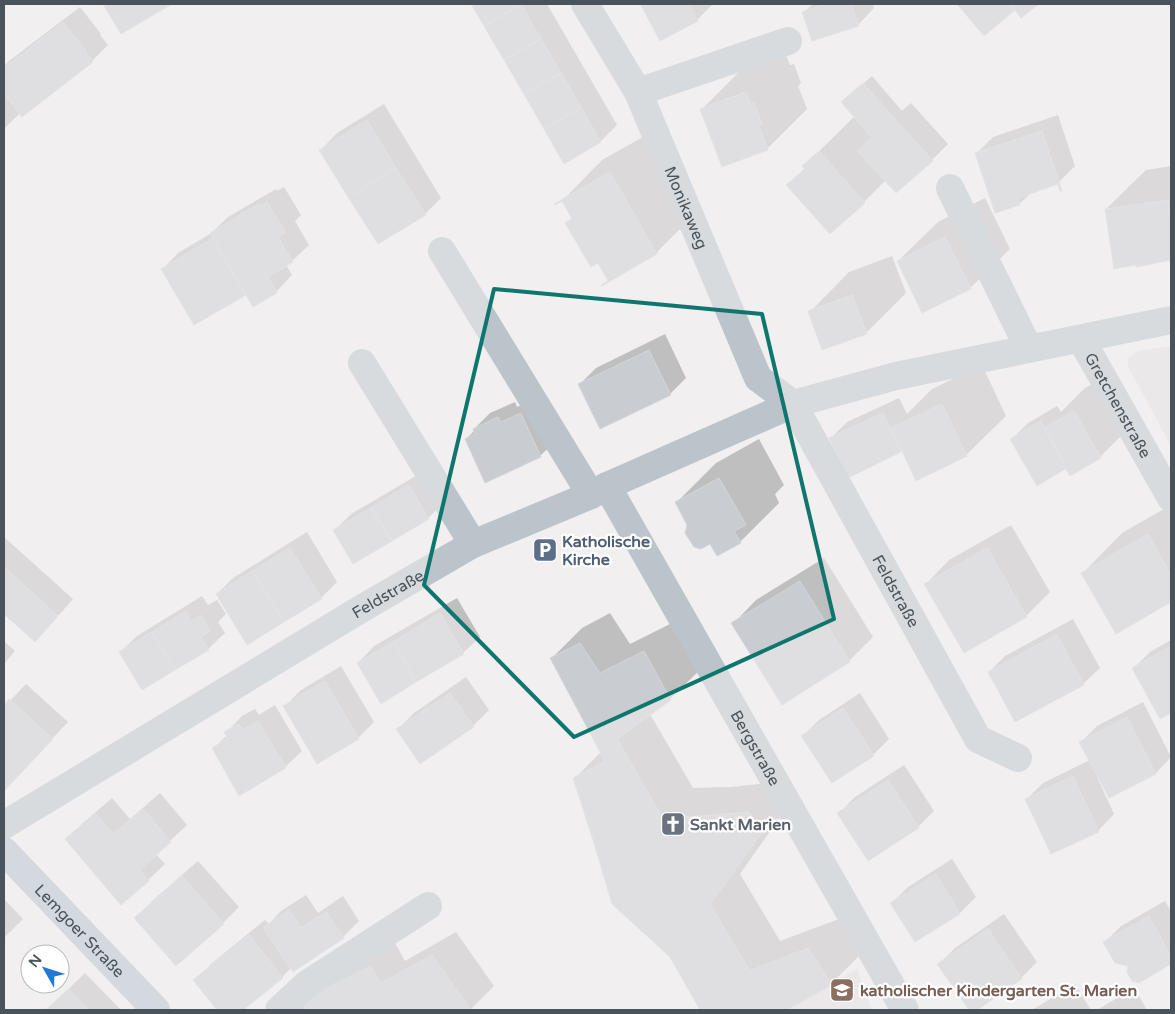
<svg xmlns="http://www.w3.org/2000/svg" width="1175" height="1014" font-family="'Varela Round',sans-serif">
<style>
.education{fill:#e2e0e0}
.shadow{fill:#0003}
.building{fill:#c9ccd1;stroke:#d3d5da}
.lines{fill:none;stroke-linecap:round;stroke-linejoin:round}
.minor{stroke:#bbc4cb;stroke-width:28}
.major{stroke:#b0bfcc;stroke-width:28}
.marked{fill:none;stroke:#0f766e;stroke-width:4;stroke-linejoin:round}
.labels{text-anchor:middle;stroke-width:4.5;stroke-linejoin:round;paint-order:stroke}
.street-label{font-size:16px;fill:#48535b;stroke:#fff}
.service-label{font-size:16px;font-weight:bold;fill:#4e5e75;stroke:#fff;text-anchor:start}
.worship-label{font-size:16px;font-weight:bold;fill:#5b616d;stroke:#fff;text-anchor:start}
.education-label{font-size:16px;font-weight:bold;fill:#785e54;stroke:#fff;text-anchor:start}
</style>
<rect width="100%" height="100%" fill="#f1efef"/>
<path class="education" d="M1171,346V446L1129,368L1127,359L1138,351Z
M857,969L872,1010H785Z"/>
<path class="shadow" d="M105,4H170L121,32Z
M473,4H547L617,125L601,141L565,162Z
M642,4H713L697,20L660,40Z
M813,4H873L874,8L858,25L804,12Z
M959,4H1037L1021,16L1015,9L984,34Z
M80,7L101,34L100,35L108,45L92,61L20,113L4,129V66L9,61Z
M785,53L790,65L794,64L801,83L798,86L807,109L767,149L702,109L741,70Z
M872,76L902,111L911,103L948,144L932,160L886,180L864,202L830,232L788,185L806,167L804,166L855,116L850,95Z
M384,104L441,198L425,214L321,150L337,133Z
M1058,115L1075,166L1059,182L1032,192L1019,204L976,154L993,137Z
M650,133L696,213L656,253L609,280L598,261L567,223L573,217L563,200L602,160Z
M1171,166V259L1137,266L1106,209L1146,170Z
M284,187L301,215L295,221L309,245L292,261L286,265L292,275L276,292L247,293L194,324L162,270L178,253L210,234L228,217L276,189L277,191Z
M985,198L1010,249L970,288L898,261L938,222Z
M892,256L906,293L866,333L810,312L849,272Z
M665,334L686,378L670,394L580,384L596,368Z
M982,365L1006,416L966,455L902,449L848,477L830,439L847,422L899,398L907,414L932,389Z
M1114,372L1140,417L1100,457L1071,474L1067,467L1012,439L1028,423L1057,406L1061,412L1085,388Z
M537,397L557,440L540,456L466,439L475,430L474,429L490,413L515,402L517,407Z
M759,439L784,485L775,494L779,503L740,542L711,543L689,525L676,503L716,463Z
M426,470L445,502L428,518L354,562L335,530L351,514Z
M1171,505V600L1116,632L1083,573L1122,533Z
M1011,525L1050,592L1026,616L965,651L926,584L949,560Z
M307,532L337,582L321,598L217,594L233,578Z
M4,537L73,599L51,624L35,640L4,612Z
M824,558L873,637L849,661L733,624L756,600Z
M202,596L208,605L217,600L226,614L218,622L225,633L208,649L120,652L137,636Z
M457,598L480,637L463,653L381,702L358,663L374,646Z
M610,613L630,644L674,622L701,669L670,699L650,714L693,788L731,787L779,782L792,800L740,874L780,941L839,919L861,954L831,984L784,1010H702L574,779L601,752L552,658L582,628Z
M1073,619L1100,668L1083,684L1015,721L989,672L1005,656Z
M1171,640V711L1161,717L1134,668L1150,652Z
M4,641L15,651L4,664Z
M341,666L374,722L358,738L285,706L301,690Z
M466,677L489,710L473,726L398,729L414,713Z
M26,684L68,722L5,788L4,787V707Z
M860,693L889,739L873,755L803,736L819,720Z
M1143,702L1171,757L1156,773L1110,797L1099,776L1097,777L1114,814L1098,831L1027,799L1043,783L1090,760L1081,742L1097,726Z
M275,705L302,751L285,767L213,749L227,735L226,733L242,716L255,709L259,715Z
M904,765L934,811L918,827L839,813L855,797Z
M160,793L187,825L156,854L165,864L148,880L121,903L66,839L83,823L112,798L130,819Z
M952,859L976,897L960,913L916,941L892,903L908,887Z
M198,861L239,907L223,923L136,918L152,901Z
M306,895L318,913L343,896L359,921L343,937L291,968L282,977L241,1010H219L195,981L211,964L265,920L269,924L281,911Z
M4,899L23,919L4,938Z
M1165,901L1171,911V963L1139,982L1130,965L1105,942L1121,926Z
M1004,914L1037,962L1021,978L975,1010H970L939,964L955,948Z
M456,932L494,986L470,1010H292L339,970L395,943L405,961Z
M85,973L121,1010H47Z
M1075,984L1091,1010H1032Z
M1134,988L1147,1010H1097Z"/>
<path class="building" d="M103,4H172L121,34Z
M471,4H521L484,26Z
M521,4L541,39L504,60L484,26Z
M643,4H689L698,21L660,41L641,5Z
M826,4H851L859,26L812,41L802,12Z
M957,4H1010L1015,10L984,36Z
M1010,4H1039L1021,18Z
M63,22L86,51L85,52L93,62L22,117L4,94V68Z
M541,39L561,73L524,94L504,60Z
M561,73L581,107L544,129L524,94Z
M863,83L894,118L872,138L841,102Z
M746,92L750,104L754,103L762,124L759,126L768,150L722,167L700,109Z
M581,107L601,142L564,164L544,129Z
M894,118L933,161L896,193L857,151Z
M367,120L396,168L348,197L319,150Z
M1042,131L1062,191H1060L1058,184L1018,198L1020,205L995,213L975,153Z
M819,151L865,203L830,234L786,185L805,169L802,166Z
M396,168L426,215L378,244L348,197Z
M610,172L657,254L602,286L601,285L608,281L598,263L591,267L565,223L572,219L562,201L555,205L554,204Z
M1168,200L1170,216L1171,215V260L1136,267L1135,265L1114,269L1105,209Z
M267,202L285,232L278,237L293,262L268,277L277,293L253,307L210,233L259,204L260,206Z
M945,237L971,289L922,313L897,261Z
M212,239L246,295L194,325L161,269Z
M852,295L867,334L822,350L808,311Z
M649,350L671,395L600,429L578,384Z
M942,404L967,456L916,481L891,428Z
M1074,411L1101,458L1070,476L1044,428Z
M521,413L541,457L485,483L465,439L475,434L473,429L498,417L501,422Z
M883,413L901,452L848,478L829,438Z
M1041,421L1067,468L1037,486L1010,439Z
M719,478L746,525L734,531L741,543L717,556L710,544L701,549L694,547L685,533L687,525L675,502Z
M409,485L429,519L392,541L371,508Z
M371,508L392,541L353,564L333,530Z
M1148,534L1171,575V602L1116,634L1081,573Z
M290,548L322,599L284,622L252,571Z
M987,548L1027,617L964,653L924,584Z
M4,567L58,616L35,642L4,614Z
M252,571L284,622L247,645L216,594Z
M800,581L850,662L782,705L731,623Z
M186,611L191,621L201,615L210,631L201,637L209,650L175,670L152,632Z
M440,613L464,654L416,682L393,642Z
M152,632L175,670L142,690L119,652Z
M1057,634L1084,685L1015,722L988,672Z
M393,642L416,682L381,704L357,663Z
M580,643L600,673L644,651L671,700L617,739L662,817L700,816L749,812L763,831L710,904L750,971L808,948L832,985L786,1010H700L670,957L612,904L594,843L573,778L605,761L550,658Z
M1171,646V713L1160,719L1132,668Z
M325,681L359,739L317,764L283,706Z
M450,693L474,727L420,764L396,729Z
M9,699L53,739L5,790L4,788V705Z
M843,708L874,756L832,783L801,736Z
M1127,717L1156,774L1109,798L1079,742Z
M258,721L286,768L239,796L212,748L228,738L224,732L238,724L242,730Z
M1073,776L1099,832L1051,854L1025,799Z
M888,780L919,828L868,861L837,813Z
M143,809L171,842L139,870L149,881L121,905L65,839L95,813L113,834Z
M936,874L960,914L915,942L890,903Z
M182,876L224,924L176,966L134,918Z
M289,910L301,928L326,912L344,938L293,972L263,928Z
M1149,916L1171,956V964L1139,983L1132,981L1127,972L1128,966L1115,963L1103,942Z
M988,929L1022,979L977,1010H969L937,964Z
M249,935L283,978L243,1010H217L193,980Z
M432,955L471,1010H294L314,994L371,966L381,983Z
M68,989L89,1010H46Z"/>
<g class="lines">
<g class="minor">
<path id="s1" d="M585,4L638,92L758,378L793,404L978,739L1018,758"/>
<path d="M638,92L788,41"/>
<path d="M950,188L1029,349"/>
<path d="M442,251L591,495"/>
<path id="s2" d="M1081,339L1171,498"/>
<path d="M362,363L473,544"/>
<path id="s3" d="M607,486L905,1010"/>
<path id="s4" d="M4,825L361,609L473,544L591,495L607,486L793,404L896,376L1171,320"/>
<path d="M279,1010L307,984L428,906"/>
</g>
<path class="major" id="s5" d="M4,851L156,1010"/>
</g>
<path d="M0 0H1175V1014H0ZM494,289L762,314L834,619L574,737L424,585Z" fill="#f1efef" fill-opacity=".55" fill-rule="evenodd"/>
<path class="marked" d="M494,289L762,314L834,619L574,737L424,585Z"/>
<defs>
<symbol id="parking-square" viewBox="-11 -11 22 22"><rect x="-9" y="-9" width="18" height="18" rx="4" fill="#5c6f8a" stroke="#fff"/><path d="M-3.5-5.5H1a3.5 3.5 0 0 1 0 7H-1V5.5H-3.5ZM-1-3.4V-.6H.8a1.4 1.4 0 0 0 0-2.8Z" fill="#fff"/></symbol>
<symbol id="church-square" viewBox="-11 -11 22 22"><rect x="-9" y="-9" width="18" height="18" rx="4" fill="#6b7280" stroke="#fff"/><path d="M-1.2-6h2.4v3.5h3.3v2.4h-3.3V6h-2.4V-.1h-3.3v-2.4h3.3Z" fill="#fff"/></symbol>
<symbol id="school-square" viewBox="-11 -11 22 22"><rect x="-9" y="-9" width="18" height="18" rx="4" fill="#8d6e63" stroke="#fff"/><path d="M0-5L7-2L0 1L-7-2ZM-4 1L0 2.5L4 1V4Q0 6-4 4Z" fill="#fff"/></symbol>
</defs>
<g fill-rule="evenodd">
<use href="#parking-square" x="531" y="536" width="28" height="28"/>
<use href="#church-square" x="659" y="810" width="28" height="28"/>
<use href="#school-square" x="828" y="976" width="28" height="28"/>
</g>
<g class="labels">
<g class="street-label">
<text dy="6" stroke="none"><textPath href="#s1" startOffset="228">Monikaweg</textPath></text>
<text dy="6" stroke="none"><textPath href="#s2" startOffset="76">Gretchenstraße</textPath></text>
<text dy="6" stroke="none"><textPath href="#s1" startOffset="670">Feldstraße</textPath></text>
<text dy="6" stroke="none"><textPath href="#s4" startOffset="448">Feldstraße</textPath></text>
<text dy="6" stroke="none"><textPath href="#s3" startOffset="301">Bergstraße</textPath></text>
<text dy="6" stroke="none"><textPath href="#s5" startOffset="110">Lemgoer Straße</textPath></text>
</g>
<g class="service-label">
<text x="562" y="547">Katholische<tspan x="562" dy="18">Kirche</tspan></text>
</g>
<g class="worship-label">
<text x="690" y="830">Sankt Marien</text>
</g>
<g class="education-label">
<text x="860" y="996">katholischer Kindergarten St. Marien</text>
</g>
</g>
<rect width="1175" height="1014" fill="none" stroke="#48535b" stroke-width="10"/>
<g transform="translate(45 969) rotate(309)"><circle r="24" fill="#ffffff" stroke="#b6babd"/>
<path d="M0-4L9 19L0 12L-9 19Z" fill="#2279d8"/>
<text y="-8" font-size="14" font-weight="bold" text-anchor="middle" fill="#48535b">N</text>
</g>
</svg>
